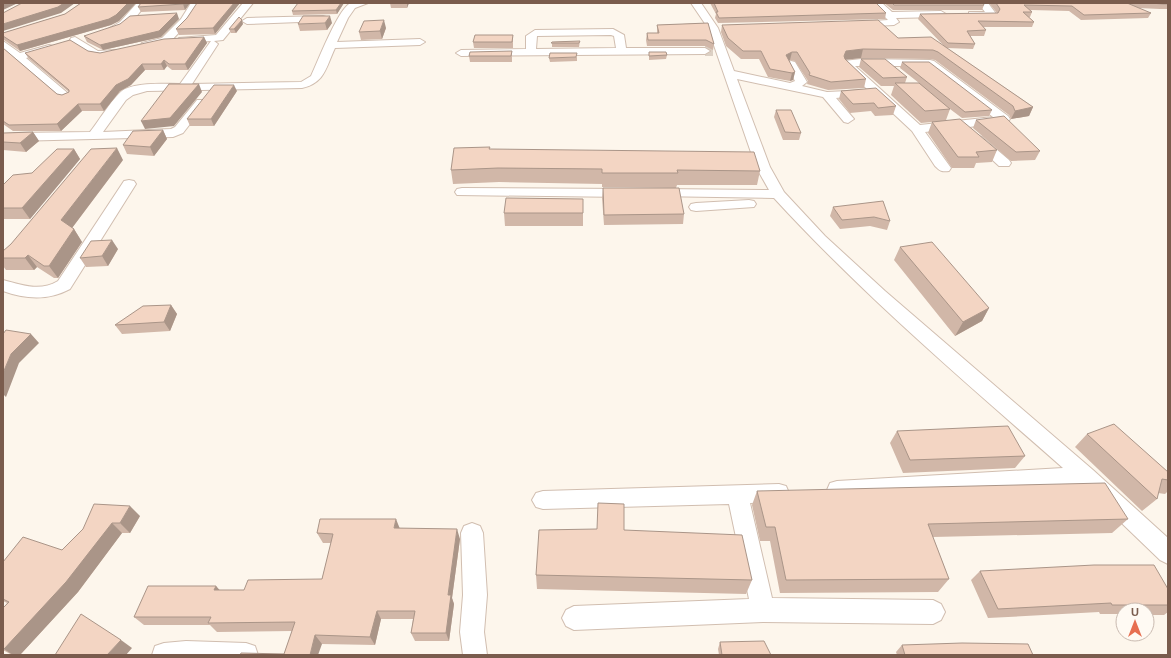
<svg xmlns="http://www.w3.org/2000/svg" width="1171" height="658" font-family="Arial,sans-serif">
<style>
.lines{fill:none;stroke-linecap:round;stroke-linejoin:round}
.minor-tunnel{stroke:#dcd0c4;stroke-width:10;stroke-dasharray:10 5;stroke-linecap:butt}
.minor-casing{stroke:#d1beb0;stroke-width:2}
.minor{fill:#fff;fill-rule:evenodd}
.wall{fill:#d1b7a8}
.shaded-wall{fill:#aa9588}
.building{fill:#f3d5c3;stroke:#aa9588}
</style>
<rect width="100%" height="100%" fill="#fdf6ec"/>
<g class="lines">
<path class="minor-tunnel" d="M705,51H713"/>
<defs>
<path id="minor" d="M137,3H147C139,13 124,35 110,31L108,29L120,22Z
M191,3H201L188,23L170,42L146,48L142,47L141,45L142,43L162,38L181,19Z
M243,3H253L223,40L214,41L218,44L192,84L301,82L311,76C318,61 337,12 349,4C353,1 363,3 368,3L355,8L348,18L337,42L420,39L425,42L420,45L335,48C326,67 325,83 302,88L147,91L133,95L126,100L103,132L171,129L175,127L197,100H205L207,102L183,133L173,137L14,141L8,137L14,133L90,132C99,121 114,95 125,89C141,82 163,84 180,84L211,41L183,43L178,40L179,38L216,35Z
M691,3H701L718,28L734,71L790,83L795,81L786,64L791,61L795,62L807,82L802,86L827,92L868,90L844,67L843,65L844,61L861,59L930,60L934,61L1008,116L1010,119L1008,122L1004,123L925,132L951,168L949,171C942,172 940,171 935,166L912,131L868,90L870,92L868,94L864,95L836,98L854,119L848,123L844,122L823,97L737,79L770,167L784,192L825,236L885,291L1093,470L1168,538V564L1160,560L1082,485L837,499L830,497L827,490L830,483L837,481L1063,468C964,381 863,295 774,198L653,196L651,193L653,190L658,189L769,190L756,167L708,28ZM855,66H927L993,117L920,125Z
M871,3H882L892,12L941,11L946,14L941,17L896,18L899,22L894,25L856,27L854,25L856,23L859,22L888,20Z
M978,3H988L997,15L995,17L969,16V12H985Z
M323,16L326,17L328,19L326,21L247,24L242,21L247,18Z
M613,29L624,35L626,48H705L710,51L705,54L461,56L456,53L461,50L526,49V36L535,30ZM611,35L614,36L616,48L536,49L537,36Z
M75,37L98,51L116,50L121,53L116,56L96,57L71,42L70,40L71,38Z
M3,41L20,53L49,45L53,46L54,48L53,50L26,58L70,95L72,97L70,99H62L3,49Z
M978,136L982,137L1009,160L1011,163L1009,166H999L974,143L972,140L974,137Z
M129,180L134,181L136,184L70,289C48,301 25,299 3,291V280C22,285 40,292 58,281L124,181Z
M462,188L626,189L631,190L633,193L631,196L626,197L457,195L455,192L457,189Z
M749,200L754,201L756,204L754,207L696,211L691,210L689,207L691,204L696,203Z
M779,484L786,486L789,493L786,500L779,502L750,503L772,598L933,600L941,604L945,612L941,620L933,624L763,622L574,630L566,626L562,618L566,610L574,606L749,599L729,504L543,509L536,507L532,500L536,493L543,491Z
M472,523L480,526L483,533L487,595L484,632L487,655H463L460,632L463,595L461,533L464,526Z
M186,641L246,643L255,646L258,655H152L155,646L164,643Z"/>
</defs>
<use href="#minor" class="minor-casing"/>
<use href="#minor" class="minor"/>
</g>
<path class="wall" d="M81,3H136L119,21L111,25L20,51L4,40L3,38V33L65,14Z
M141,3H190L185,10L141,12L138,7Z
M240,3L215,34L179,35L176,29L187,18Z
M344,3L337,14L293,15L292,11Z
M390,3H409L407,8H391Z
M710,3H876L886,13L885,19L718,23L715,18L716,14Z
M884,3H983L984,5L982,10H893Z
M989,3H1168V9H1160L1138,8L1151,13L1148,18L1081,20L1069,11L1031,10L1032,12L1030,17H1029L1034,22L1032,27H983L986,30L984,36H970L975,44L973,49L947,48L1033,107L1029,116L1011,119L1009,115L935,60L930,59L861,58L845,59L866,79L864,88L828,90L807,84L808,81L795,61L790,60L789,61L795,72L793,80L790,81L768,77L759,59H741L726,46L721,32L722,25L898,38L945,47L918,19L920,14L997,13Z
M179,19L161,37L103,50L87,42L84,36Z
M332,23L327,30L300,31L298,24Z
M708,23L714,44L713,50L705,46H647L646,40L647,33H657V25Z
M243,24L236,33H231L229,29Z
M386,28L382,39L361,40L359,32Z
M513,35V48H474L473,42Z
M204,37L207,43L188,70H172L167,66L164,70H145L131,85L120,91L104,111H82L61,131H13L3,124V48L57,94L62,95L69,92L29,59L25,53L88,51L100,53Z
M580,41L579,47H552V42Z
M512,51V62H470L469,56Z
M649,52L667,55L666,59L649,60Z
M577,57V61L550,62L549,58Z
M861,59L907,77L905,83H919L900,68L902,62L992,110L989,116L962,118L950,109L946,120L997,150L992,162L976,163L974,168H952L928,133L932,122L921,123L891,95L894,86H881L859,67Z
M237,91L214,126H190L187,119Z
M841,91L896,106L893,115L875,116L871,111L850,113L839,99Z
M776,110L801,133L799,140H783L774,117Z
M976,120L1040,151L1035,160L1011,161L973,128Z
M163,130L167,139L154,156L127,154L123,145Z
M33,132L39,141L26,152L3,150V133Z
M74,149L80,159L30,219H3V185L32,173Z
M490,149L760,171L757,185H677L676,188L602,187V184L499,182L453,184L451,170Z
M123,160L72,228L74,229L82,242L58,278H54L37,267L34,270H6L3,266V251Z
M603,188L684,214L683,224L604,225L602,198Z
M583,199V226H505L504,213Z
M833,207L890,221L887,230L870,226L840,229L830,216Z
M900,247L989,308L982,321L955,336L894,260Z
M118,249L108,266L86,267L80,258Z
M171,305L177,314L170,331L122,334L115,325Z
M897,431L1025,456L1015,468L903,473L890,443Z
M1087,434L1168,472V491L1165,494L1158,493L1157,499L1142,511L1075,447Z
M757,491L1128,519L1112,533L933,537L949,579L938,592L780,593L770,541H760L752,505Z
M140,516L130,533H122L78,592L20,655H12L3,650V608L7,603L3,601V562L62,550L83,529Z
M400,528L460,539L452,598L454,604L449,641H415L411,633L413,619H381L375,645L322,644L284,654L292,631L217,632L210,625H144L134,617L216,586L219,590H244L322,579L331,543H323L317,533Z
M624,530L752,580L746,594L537,589L536,575Z
M980,571L1168,589V612L1164,615H1147V610H1123V614H1100L1099,612L988,618L971,580Z
M720,642L771,655H719L718,649Z
M902,645L1033,655H897L896,652Z"/>
<path class="shaded-wall" d="M3,3H18L3,10Z
M64,3H75L61,13L3,31V24Z
M128,3H136L119,21L111,25L20,51L17,45Z
M183,3H190L185,10L183,4Z
M234,3H240L215,34L213,28Z
M341,3H344L337,14L336,10Z
M407,3H409L407,8Z
M177,13L179,19L161,37L103,50L100,45Z
M330,16L332,23L327,30L325,23Z
M242,20L243,24L236,33L234,29Z
M384,20L386,28L382,39L380,31Z
M204,37L207,43L188,70L185,64Z
M863,49L861,58L844,60V56L846,51Z
M792,52L790,60L785,64L786,55Z
M164,60L167,66L164,70L161,64Z
M142,64L145,70L131,85L120,91L104,111L100,104L116,85Z
M795,72L793,80L790,81L792,73Z
M199,84L202,92L174,126L145,129L141,121Z
M234,85L237,91L214,126L211,119Z
M78,104L82,111L61,131L57,124Z
M1033,107L1029,116L1011,119L1015,111Z
M163,130L167,139L154,156L150,147Z
M33,132L39,141L26,152L20,143Z
M117,148L123,160L69,232L61,220Z
M74,149L80,159L30,219L22,208Z
M74,229L82,242L58,278L49,266Z
M112,240L118,249L108,266L102,256Z
M28,255L37,267L34,270L25,258Z
M171,305L177,314L170,331L164,322Z
M989,308L982,321L955,336L963,322Z
M31,334L39,343L19,363L6,397L3,394V373L11,354Z
M130,506L140,516L130,533L120,523Z
M396,519L400,529L394,528Z
M112,523L122,533L78,592L20,655H13L4,649Z
M457,529L460,539L452,598L454,604L449,641L446,633L448,595Z
M216,586L224,595L214,590Z
M377,611L381,619L375,645L370,637Z
M315,635L322,644L318,655H310Z
M121,640L132,648L126,655H107Z"/>
<path class="building" d="M22,3H64L58,7L3,24V13Z
M81,3H128L116,15L109,19L17,45L3,36V33L65,14Z
M141,3H183V4L138,7Z
M197,3H234L213,28L176,29L187,18Z
M298,3H341L336,10L292,11Z
M714,3H876L886,13L719,18L716,12H718Z
M892,3H983L984,5H894Z
M996,3H1127L1151,13L1084,15L1072,6L1024,5L1032,12H1023L1034,22L978,21L986,30L967,31L975,44L948,43L920,14L998,13L1000,9Z
M1150,3H1168V4H1163Z
M177,13L159,31L100,45L84,36L120,24L130,16Z
M303,16H330L325,23L298,24Z
M239,17L242,20L234,29H229Z
M384,20L380,31L359,32L364,21Z
M878,20L898,38L931,37L1033,107L1015,111L1013,106L938,52L933,50L863,49L846,51L844,56L845,59L866,79L831,82L809,75L810,73L797,52H792L786,55L795,72L792,73L770,69L761,51H743L728,38L722,25Z
M708,23L714,44L706,40H648L647,33H659L657,25Z
M475,35H513L512,42H473Z
M204,37L185,64H169L164,60L161,64H142L128,79L116,85L100,104H78L57,124L9,125L3,121V48L57,94L62,95L69,92V90L25,53L70,40L88,51L100,53L164,39Z
M580,41L579,43H551L552,42Z
M512,51L511,56H469L470,52Z
M649,52H666L667,55L649,56Z
M550,53H577L576,57L549,58Z
M861,59H885L907,77L883,78Z
M902,62H929L992,110L965,112Z
M895,83H919L950,109L925,111Z
M169,84H199L170,118L141,121Z
M214,85H234L211,119H187Z
M876,88L896,106L878,108L874,103L853,104L841,91Z
M776,110H791L801,133L785,132Z
M1004,116L1040,151L1016,152L976,120Z
M960,119L997,150L976,152L979,157H958L932,122Z
M163,130L150,147L123,145L133,131Z
M33,132L20,143L3,142V133H4Z
M490,147L489,149L754,152L760,171L677,170L678,173H602V169L498,168L451,170L454,148Z
M117,148L61,220L74,229L49,266H44L28,255L25,258H3V251L11,244L91,149Z
M57,149H74L22,208H3V185L13,175L32,173Z
M603,188H679L684,214L604,215Z
M506,198L583,199V213H504Z
M883,201L890,221L874,217L842,220L833,207Z
M112,240L102,256L80,258L91,241Z
M932,242L989,308L963,322L900,247Z
M171,305L164,322L115,325L143,306Z
M6,330L31,334L11,354L3,373V334Z
M1114,424L1168,472V480L1162,479L1157,499L1087,434Z
M1008,426L1025,456L910,460L897,431Z
M1105,483L1128,519L928,524L949,579L786,580L775,527H766L757,491Z
M598,503L624,504V530L742,535L752,580L536,575L539,530L597,529Z
M94,504L130,506L120,523H112L66,582L4,649H3V608L9,602L3,599V562L23,537L62,550L83,529Z
M320,519H396L394,528L457,529L448,595H451L446,633H411L415,611H377L370,637L315,635L310,655H240L241,653L284,654L295,622L208,623L211,617H134L148,586H216L214,590H244L248,580L322,579L333,534L317,533Z
M1094,565H1154L1168,589V605H1112L1111,603L998,609L980,571Z
M81,614L121,640L107,655H55Z
M764,641L771,655H722L720,642Z
M962,643L1028,644L1033,655H905L902,645Z"/>
<rect width="1171" height="658" fill="none" stroke="#7a5c4d" stroke-width="8"/>
<g transform="translate(1135 622)"><circle r="19" fill="#fffaf3" stroke="#cabbb1"/>
<path d="M0-3L7 15L0 10L-7 15Z" fill="#e76f51"/>
<text y="-6" font-size="11" font-weight="bold" text-anchor="middle" fill="#7a5c4d">U</text>
</g>
</svg>
